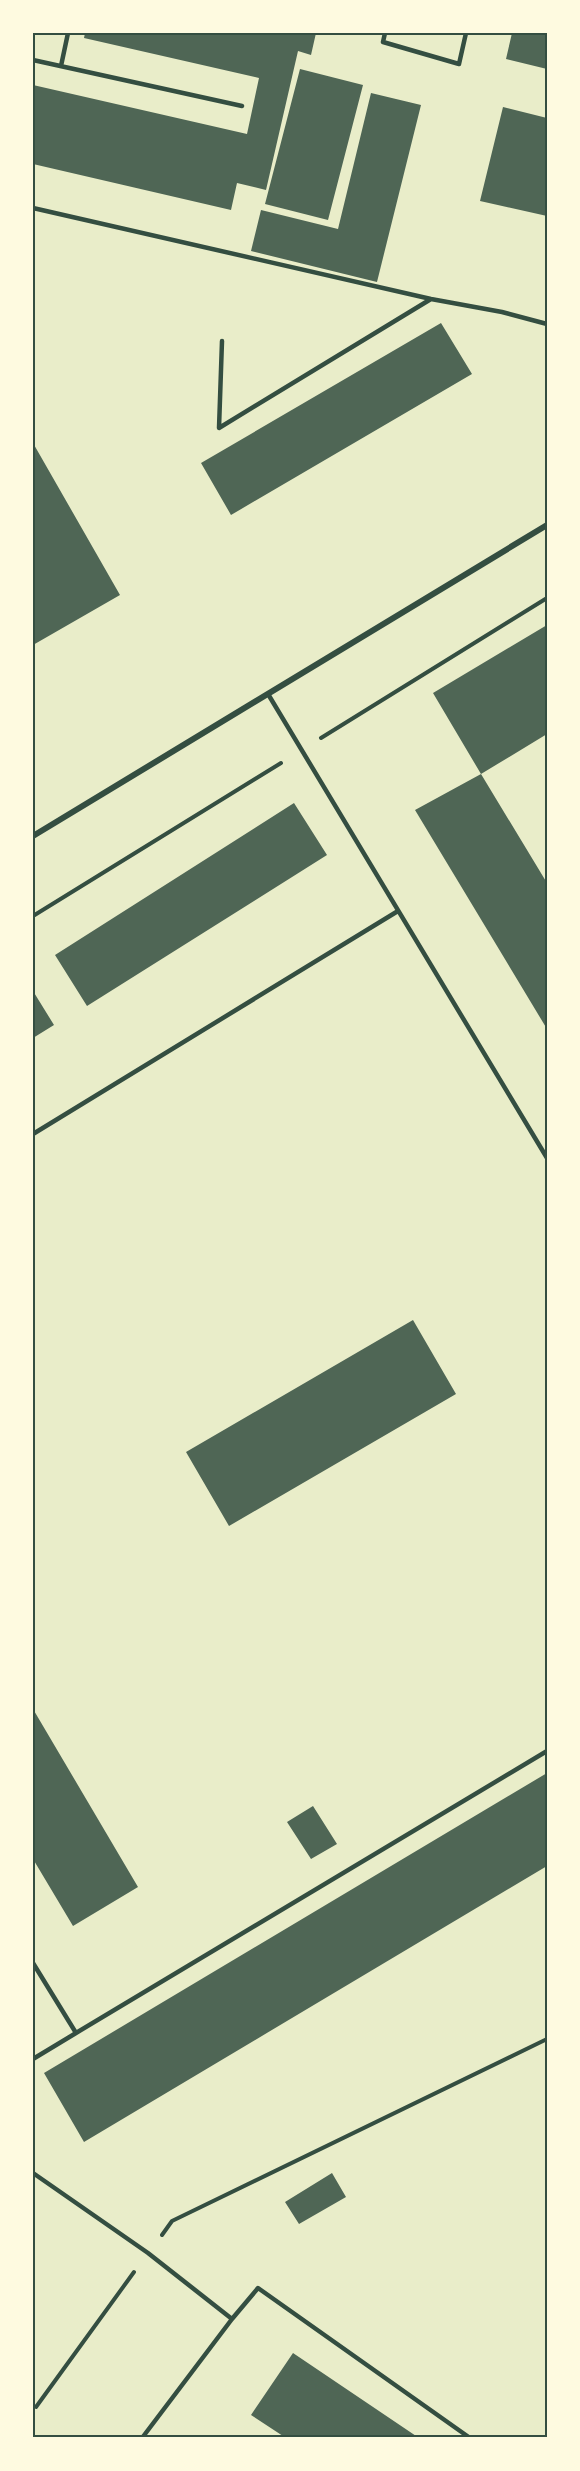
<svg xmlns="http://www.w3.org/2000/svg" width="580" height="2471" font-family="'Nunito Sans',sans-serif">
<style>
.building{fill:#4f6655}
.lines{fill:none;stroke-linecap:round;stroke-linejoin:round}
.path{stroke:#344e41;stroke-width:4}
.service{stroke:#344e41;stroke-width:4.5}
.minor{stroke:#344e41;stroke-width:6}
.neatline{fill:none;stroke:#344e41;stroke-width:2}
</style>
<rect width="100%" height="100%" fill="#e9edc9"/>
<path class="building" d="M85,33H316L311,55L298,51L266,190L237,183L231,210L33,164V85L247,134L259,78L84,38Z
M512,33H547V69L506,59Z
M300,69L363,85L328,220L265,204Z
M371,93L421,105L377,282L251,251L261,210L338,229Z
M503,107L547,118V216L480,201Z
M441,323L472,374L231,515L201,463Z
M33,443L120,595L33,645Z
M547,625V734L481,774L433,693Z
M481,774L547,883V1029L415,810Z
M294,803L327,855L87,1006L55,955Z
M33,991L54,1025L33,1038Z
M413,1320L456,1394L229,1526L186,1452Z
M33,1709L138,1887L73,1926L33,1859Z
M547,1773V1866L84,2142L44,2073Z
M313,1806L337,1844L311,1859L287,1822Z
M332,2173L346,2197L299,2224L285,2202Z
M293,2353L419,2438H286L251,2415Z"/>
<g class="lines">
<path class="path" d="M321,738L547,598
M33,916L281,763
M162,2235L172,2221L547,2039
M36,2407L134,2272"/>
<path class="service" d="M385,33L383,42L459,64L466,33
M33,60L242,106
M61,66L68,33
M33,208L431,299L502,312L547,324
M222,341L219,428L431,299
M268,694L547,1158
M33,1134L398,911
M33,1963L76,2033L33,2059
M76,2033L547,1751
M33,2173L148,2253L232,2319L142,2438
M232,2319L258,2288L470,2438"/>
<path class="minor" d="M33,836L547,525"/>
</g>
<rect width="580" height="2471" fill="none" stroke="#fefae0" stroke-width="69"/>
<rect x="34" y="34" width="512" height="2402" class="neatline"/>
</svg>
